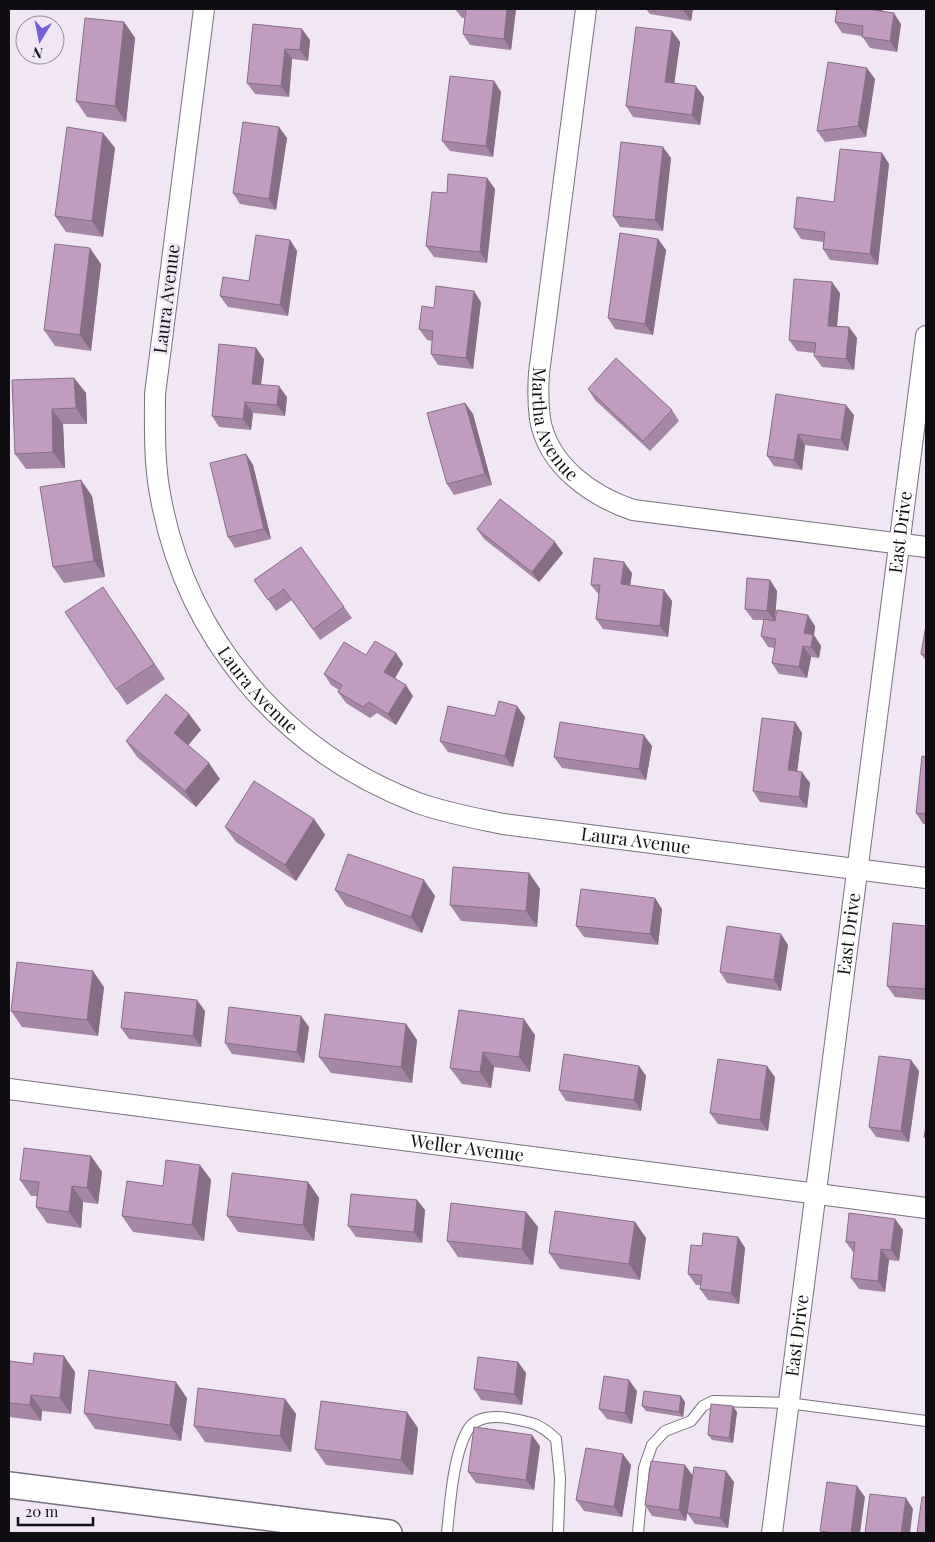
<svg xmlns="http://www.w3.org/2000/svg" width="935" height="1542" font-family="'Playfair Display',serif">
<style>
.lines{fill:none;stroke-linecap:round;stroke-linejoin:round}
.service-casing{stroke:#79707d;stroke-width:12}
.minor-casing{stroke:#79707d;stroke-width:22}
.tertiary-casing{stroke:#79707d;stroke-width:28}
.service{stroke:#fff;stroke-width:10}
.minor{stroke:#fff;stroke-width:20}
.tertiary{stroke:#fff;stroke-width:25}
.wall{fill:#a686a5}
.shaded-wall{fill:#876d86}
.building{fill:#c19cc0;stroke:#876d86}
.labels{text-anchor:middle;stroke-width:4.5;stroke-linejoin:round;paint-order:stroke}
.street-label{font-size:18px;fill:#110e13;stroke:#f0e6f4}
</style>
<rect width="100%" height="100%" fill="#f0e6f4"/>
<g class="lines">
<defs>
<path id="service" d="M447,1533C450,1504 453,1453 469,1428C477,1416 496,1416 508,1418C531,1422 539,1423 556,1439L560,1478L558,1533
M638,1533L644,1468L652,1445L665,1431L691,1421L703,1406L713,1401L788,1403L926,1421"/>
<g id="minor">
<path id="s1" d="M204,9L155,394C155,425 154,457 159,488C183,635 280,750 418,803C446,813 474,818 503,824L926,878"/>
<path id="s2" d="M586,9L539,373C538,388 538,404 540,419C548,466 592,496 633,510L926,547"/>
<path id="s3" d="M9,1089L926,1208"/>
<path id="s4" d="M772,1533L926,336"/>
</g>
<path id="tertiary" d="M9,1485L389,1533"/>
</defs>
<use href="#service" class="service-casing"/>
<use href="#minor" class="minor-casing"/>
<use href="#tertiary" class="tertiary-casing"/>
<use href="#service" class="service"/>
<use href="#minor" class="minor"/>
<use href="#tertiary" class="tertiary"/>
</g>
<path class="wall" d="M455,9H516L511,50L470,45L463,34L465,18H462Z
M646,9H693L691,21L650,14Z
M882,12L901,24L897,52L870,48L862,36L842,33L835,22Z
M124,22L135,38L126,122L87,117L76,101Z
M253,24L310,40L308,61L292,59L289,97L255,94L247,83Z
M672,31L680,42L674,83L704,97L700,125L633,117L626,106Z
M875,79L866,137L825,142L817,131Z
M494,81L501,92L493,157L450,151L442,141Z
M279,127L287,138L276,210L240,204L233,193Z
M103,133L115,148L103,237L66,232L55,216Z
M882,153L889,164L878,265L830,260L823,249V242L801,239L794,228L834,202Z
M671,158L663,231L620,227L613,216Z
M487,178L495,189L487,263L434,257L426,246Z
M658,239L666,250L653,335L615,329L608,318Z
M290,240L297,251L288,316L228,307L220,296L249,281Z
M101,264L91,351L55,346L44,330Z
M840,293L837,326L849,327L857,338L854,370L822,367L814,356V353L797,351L789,340Z
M481,302L473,369L438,365L431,354L432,341L427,340L419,329L434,308Z
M264,359L261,384L287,397L285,416L253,413L251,430L219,427L212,416Z
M74,378L86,393L87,424H63L65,468L26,469L15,454Z
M588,389L672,410L679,421L650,451L595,400Z
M776,394L854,415L848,451L805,445L802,470L774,466L767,456Z
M465,403L473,414L492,485L454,495L447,484Z
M246,454L253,465L271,539L235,548L228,537Z
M92,496L105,577L64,583L53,567Z
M477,529L563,553L539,582L484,539Z
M301,547L352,618L320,640L292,600L276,611L254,580Z
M632,573L630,585L664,590L672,601L668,637L603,629L596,619L599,595L591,585Z
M770,580L777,591L775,621L815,626L814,635L821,646L819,658L811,657L807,678L779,674L772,663L774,648L768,647L761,636L764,620H753L745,609Z
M114,603L165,679L127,705L116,689Z
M926,625V661L921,654Z
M396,653L403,664L395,678L413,696L396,725L377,713L370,718L346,703L338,692L339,690L331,685L324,674L366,655Z
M189,714L201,730L188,745L220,779L196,807L137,757L126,741Z
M495,716L525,717L513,767L448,752L440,741Z
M795,722L802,733L797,771L810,783L807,808L760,802L753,791Z
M652,746L646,780L562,768L554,757Z
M926,757V824H923L916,813Z
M314,819L325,835L296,881L236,842L225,827Z
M529,873L540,889L537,927L461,921L450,905Z
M335,890L435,896L422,933L346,906Z
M662,909L658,945L584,937L576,926Z
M926,926V1000L895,997L887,986Z
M788,945L781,991L727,983L720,972Z
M104,987L98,1036L22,1027L11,1011Z
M459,1010L535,1035L530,1072L494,1067L491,1088L462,1084L450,1068Z
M205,1011L201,1047L129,1039L121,1028Z
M406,1024L417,1040L412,1083L331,1073L319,1057Z
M309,1027L304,1063L232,1054L225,1043Z
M911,1060L919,1071L909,1142L876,1137L869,1127Z
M639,1066L646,1076L641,1111L566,1101L559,1090Z
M775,1077L768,1131L718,1124L710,1113Z
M91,1156L102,1172L98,1204L83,1202L81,1228L47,1223L36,1207L37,1196H31L20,1180Z
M200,1165L211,1180L204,1241L133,1232L122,1216L163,1186Z
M308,1182L319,1198L314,1241L238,1232L227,1216Z
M417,1200L425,1210L422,1243L356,1237L348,1226Z
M526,1212L538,1227L533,1265L458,1257L447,1241Z
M895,1219L903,1230L899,1261L889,1260L885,1292L859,1289L851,1278L854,1252H853L846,1242Z
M635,1222L646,1238L640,1280L560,1269L549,1253Z
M738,1237L745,1248L739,1304L708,1300L700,1289L701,1285H696L688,1274L702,1246Z
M9,1361L75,1372L71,1414L42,1411L41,1421L9,1417Z
M518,1362L526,1373L522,1405L481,1400L474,1389Z
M637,1391L632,1424L607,1419L599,1409Z
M187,1398L181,1441L95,1429L84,1413Z
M285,1399L296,1414L291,1452L205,1442L194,1426Z
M685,1402L683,1417L646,1411L642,1406Z
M737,1412L733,1443L712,1440L708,1435Z
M418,1428L413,1475L326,1465L315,1449Z
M540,1446L534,1490L476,1483L468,1472Z
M631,1465L622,1517L584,1511L576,1500Z
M685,1465L692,1476L734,1482L728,1528L695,1524L687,1513L686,1521L652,1516L645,1505Z"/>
<path class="shaded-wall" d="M507,9H516L511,50L504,39Z
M684,9H693L691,21L683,10Z
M873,9H883L881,21L873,10Z
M894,13L901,24L897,52L890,41Z
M124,22L135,38L126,122L115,106Z
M302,29L310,40L308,61L300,50Z
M672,31L680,42L673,93L665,82Z
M285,49L292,59L289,97L281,86Z
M867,68L875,79L866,137L858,126Z
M494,81L501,92L493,157L486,146Z
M696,86L704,97L700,125L692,115Z
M279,127L287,138L276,210L269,199Z
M103,133L115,148L103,237L92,221Z
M663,147L671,158L663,231L655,220Z
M882,153L889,164L878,265L870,254Z
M487,178L495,189L487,263L480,252Z
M658,239L666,250L653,335L645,324Z
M290,240L297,251L288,316L280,305Z
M90,248L101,264L91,351L80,335Z
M832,282L840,293L836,336L828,326Z
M474,291L481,302L473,369L466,358Z
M849,327L857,338L854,370L846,359Z
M256,348L264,359L260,394L252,384Z
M74,378L86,393L87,424L76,408Z
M279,386L287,397L285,416L277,405Z
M245,402L253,413L251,430L243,419Z
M465,403L473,414L492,485L485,474Z
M846,405L854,415L848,451L841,440Z
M52,409L63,424L65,468L53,452Z
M798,434L805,445L802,470L794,460Z
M246,454L253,465L271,539L264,529Z
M81,480L92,496L105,577L94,561Z
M555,542L563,553L539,582L532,572Z
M624,562L632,573L629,595L621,584Z
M770,580L777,591L775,621L767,611Z
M664,590L672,601L668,637L660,626Z
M808,615L815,626L814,635L821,646L819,658L811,647L804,633Z
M803,646L811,657L807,678L799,667Z
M396,653L403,664L392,683L384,672Z
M406,685L413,696L396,725L388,714Z
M517,706L525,717L513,767L505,756Z
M189,714L201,730L185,749L174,733Z
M795,722L802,733L796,781L788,770Z
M644,735L652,746L646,780L639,769Z
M209,763L220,779L196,807L185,791Z
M802,772L810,783L807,808L799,797Z
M314,819L325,835L296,881L285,865Z
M529,873L540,889L537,927L526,911Z
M424,880L435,896L422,933L411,917Z
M655,898L662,909L658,945L650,934Z
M781,934L788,945L781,991L774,980Z
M93,971L104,987L98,1036L87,1020Z
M197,1000L205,1011L201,1047L193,1036Z
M301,1016L309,1027L304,1063L297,1052Z
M524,1019L535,1035L530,1072L519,1057Z
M406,1024L417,1040L412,1083L401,1067Z
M483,1052L494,1067L491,1088L480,1072Z
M911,1060L919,1071L909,1142L901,1131Z
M639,1066L646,1076L641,1111L634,1100Z
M767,1066L775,1077L768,1131L760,1120Z
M91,1156L102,1172L98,1204L87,1188Z
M200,1165L211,1180L204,1241L192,1225Z
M308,1182L319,1198L314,1241L303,1225Z
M72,1186L83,1202L81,1228L69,1212Z
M417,1200L425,1210L422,1243L414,1232Z
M526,1212L538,1227L533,1265L522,1249Z
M895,1219L903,1230L899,1261L891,1250Z
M635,1222L646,1238L640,1280L629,1264Z
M738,1237L745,1248L739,1304L731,1293Z
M881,1249L889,1260L885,1292L878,1281Z
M64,1356L75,1372L71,1414L60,1398Z
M518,1362L526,1373L522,1405L514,1394Z
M629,1380L637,1391L632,1424L625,1413Z
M176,1382L187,1398L181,1441L170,1425Z
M31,1395L42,1411L41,1421L30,1405Z
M681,1396L685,1402L683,1417L679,1412Z
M285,1399L296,1414L291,1452L280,1436Z
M733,1406L737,1412L733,1443L729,1438Z
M407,1412L418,1428L413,1475L401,1460Z
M532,1435L540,1446L534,1490L526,1480Z
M623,1454L631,1465L622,1517L614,1507Z
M685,1465L693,1476L686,1521L679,1510Z
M726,1471L734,1482L728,1528L720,1518Z
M857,1486L865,1497L860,1533H851Z
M906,1498L913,1509L910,1533H901Z"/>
<path class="building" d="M466,9H507L504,39L463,34Z
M837,9H873V10L894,13L890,41L862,37L863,26L835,22Z
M85,18L124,22L115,106L76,101Z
M253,24L302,29L300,50L285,49L281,86L247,83Z
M636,27L672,31L665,82L696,86L692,115L626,106Z
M828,62L867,68L858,126L817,131Z
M450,76L494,81L486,146L442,141Z
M243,122L279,127L269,199L233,193Z
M67,127L103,133L92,221L55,216Z
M621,142L663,147L655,220L613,216Z
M840,149L882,153L870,254L823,249L825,232L794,228L797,197L834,202Z
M448,174L487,178L480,252L426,246L432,192L447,193Z
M620,233L658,239L645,324L608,318Z
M256,235L290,240L280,305L220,296L223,277L249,281Z
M55,244L90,248L80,335L44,330Z
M794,279L832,282L828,326L849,327L846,359L814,356L816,343L789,340Z
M436,286L474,291L466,358L431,354L433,331L419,329L422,306L434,308Z
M219,344L256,348L252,384L279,386L277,405L245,402L243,419L212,416Z
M616,358L672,410L643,441L588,389Z
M74,378L76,408L52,409L53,452L15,454L12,380Z
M776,394L846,405L841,440L798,434L794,460L767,456Z
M465,403L485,474L447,484L427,413Z
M246,454L264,529L228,537L210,463Z
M81,480L94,561L53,567L40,487Z
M500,499L555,542L532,572L477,529Z
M301,547L344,607L313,629L284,589L268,600L254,580Z
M594,558L624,562L621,584L664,590L660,626L596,619L600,585H591Z
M747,578L770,580L767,611L745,609Z
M103,587L154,664L116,689L65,612Z
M777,610L808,615L804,633L813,635L811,647L803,646L799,667L772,663L776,639L761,636L764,619L775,621Z
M926,625V655L921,654Z
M375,641L396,653L384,672L406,685L388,714L369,702L363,707L338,692L342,685L324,674L344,642L366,655Z
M166,694L189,714L174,733L209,763L185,791L126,741Z
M499,701L517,706L505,756L440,741L448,706L495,716Z
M762,718L795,722L788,770L802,772L799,797L753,791Z
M560,722L644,735L639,769L554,757Z
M922,756L926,757V814L916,813Z
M254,781L314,819L285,865L225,827Z
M348,854L424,880L411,917L335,890Z
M453,867L529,873L526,911L450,905Z
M581,889L655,898L650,934L576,926Z
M893,923L926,926V978L925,989L887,986Z
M727,926L781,934L774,980L720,972Z
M17,962L93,971L87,1020L11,1011Z
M125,992L197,1000L193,1036L121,1028Z
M229,1007L301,1016L297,1052L225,1043Z
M459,1010L524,1019L519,1057L483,1052L480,1072L450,1068Z
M325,1014L406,1024L401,1067L319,1057Z
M564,1054L639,1066L634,1100L559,1090Z
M879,1056L911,1060L901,1131L869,1127Z
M718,1059L767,1066L760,1120L710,1113Z
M926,1126V1138L924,1137Z
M24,1148L91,1156L87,1188L72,1186L69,1212L36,1207L39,1182L20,1180Z
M166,1160L200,1165L192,1225L122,1216L127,1181L163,1186Z
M232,1173L308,1182L303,1225L227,1216Z
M351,1194L417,1200L414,1232L348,1226Z
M451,1203L526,1212L522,1249L447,1241Z
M555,1211L635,1222L629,1264L549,1253Z
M849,1213L895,1219L891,1250L881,1249L878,1281L851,1278L855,1242H846Z
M703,1233L738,1237L731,1293L700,1289L702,1275L688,1274L691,1245L702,1246Z
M34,1353L64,1356L60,1398L31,1395L30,1405L9,1403V1361L33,1364Z
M478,1357L518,1362L514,1394L474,1389Z
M89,1370L176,1382L170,1425L84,1413Z
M604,1376L629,1380L625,1413L599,1409Z
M198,1388L285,1399L280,1436L194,1426Z
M644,1391L681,1396L679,1412L642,1406Z
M321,1401L407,1412L401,1460L315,1449Z
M711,1404L733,1406L729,1438L708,1435Z
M474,1427L532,1435L526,1480L468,1472Z
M586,1448L623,1454L614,1507L576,1500Z
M651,1461L685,1465L679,1510L645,1505Z
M694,1467L726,1471L720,1518L687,1513Z
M827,1482L857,1486L851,1533H833L820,1531Z
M870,1494L906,1498L901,1533H865Z
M922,1497H926V1533H917Z"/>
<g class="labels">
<g class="street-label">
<text transform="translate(167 299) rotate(-83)" y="6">Laura Avenue</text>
<text dy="6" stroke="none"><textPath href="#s2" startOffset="422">Martha Avenue</textPath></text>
<text dy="6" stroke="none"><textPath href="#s4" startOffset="1009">East Drive</textPath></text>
<text dy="6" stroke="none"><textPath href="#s1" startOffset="711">Laura Avenue</textPath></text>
<text dy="6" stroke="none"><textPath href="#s1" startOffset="1131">Laura Avenue</textPath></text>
<text dy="6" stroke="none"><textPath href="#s4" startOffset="604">East Drive</textPath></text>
<text dy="6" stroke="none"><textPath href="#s3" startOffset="462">Weller Avenue</textPath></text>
<text dy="6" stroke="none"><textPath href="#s4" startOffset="199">East Drive</textPath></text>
</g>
</g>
<rect width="935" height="1542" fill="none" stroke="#110e13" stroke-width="20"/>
<g transform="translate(40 40) rotate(190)"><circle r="24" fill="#f0e6f4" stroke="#97909a"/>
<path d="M0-4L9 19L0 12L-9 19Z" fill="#745ed8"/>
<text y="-8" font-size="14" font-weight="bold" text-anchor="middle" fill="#110e13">N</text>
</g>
<path d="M18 1517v8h75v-8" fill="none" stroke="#110e13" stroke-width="2.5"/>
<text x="25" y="1517" font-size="15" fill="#110e13" stroke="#f0e6f4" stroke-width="4" paint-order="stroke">20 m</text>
</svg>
